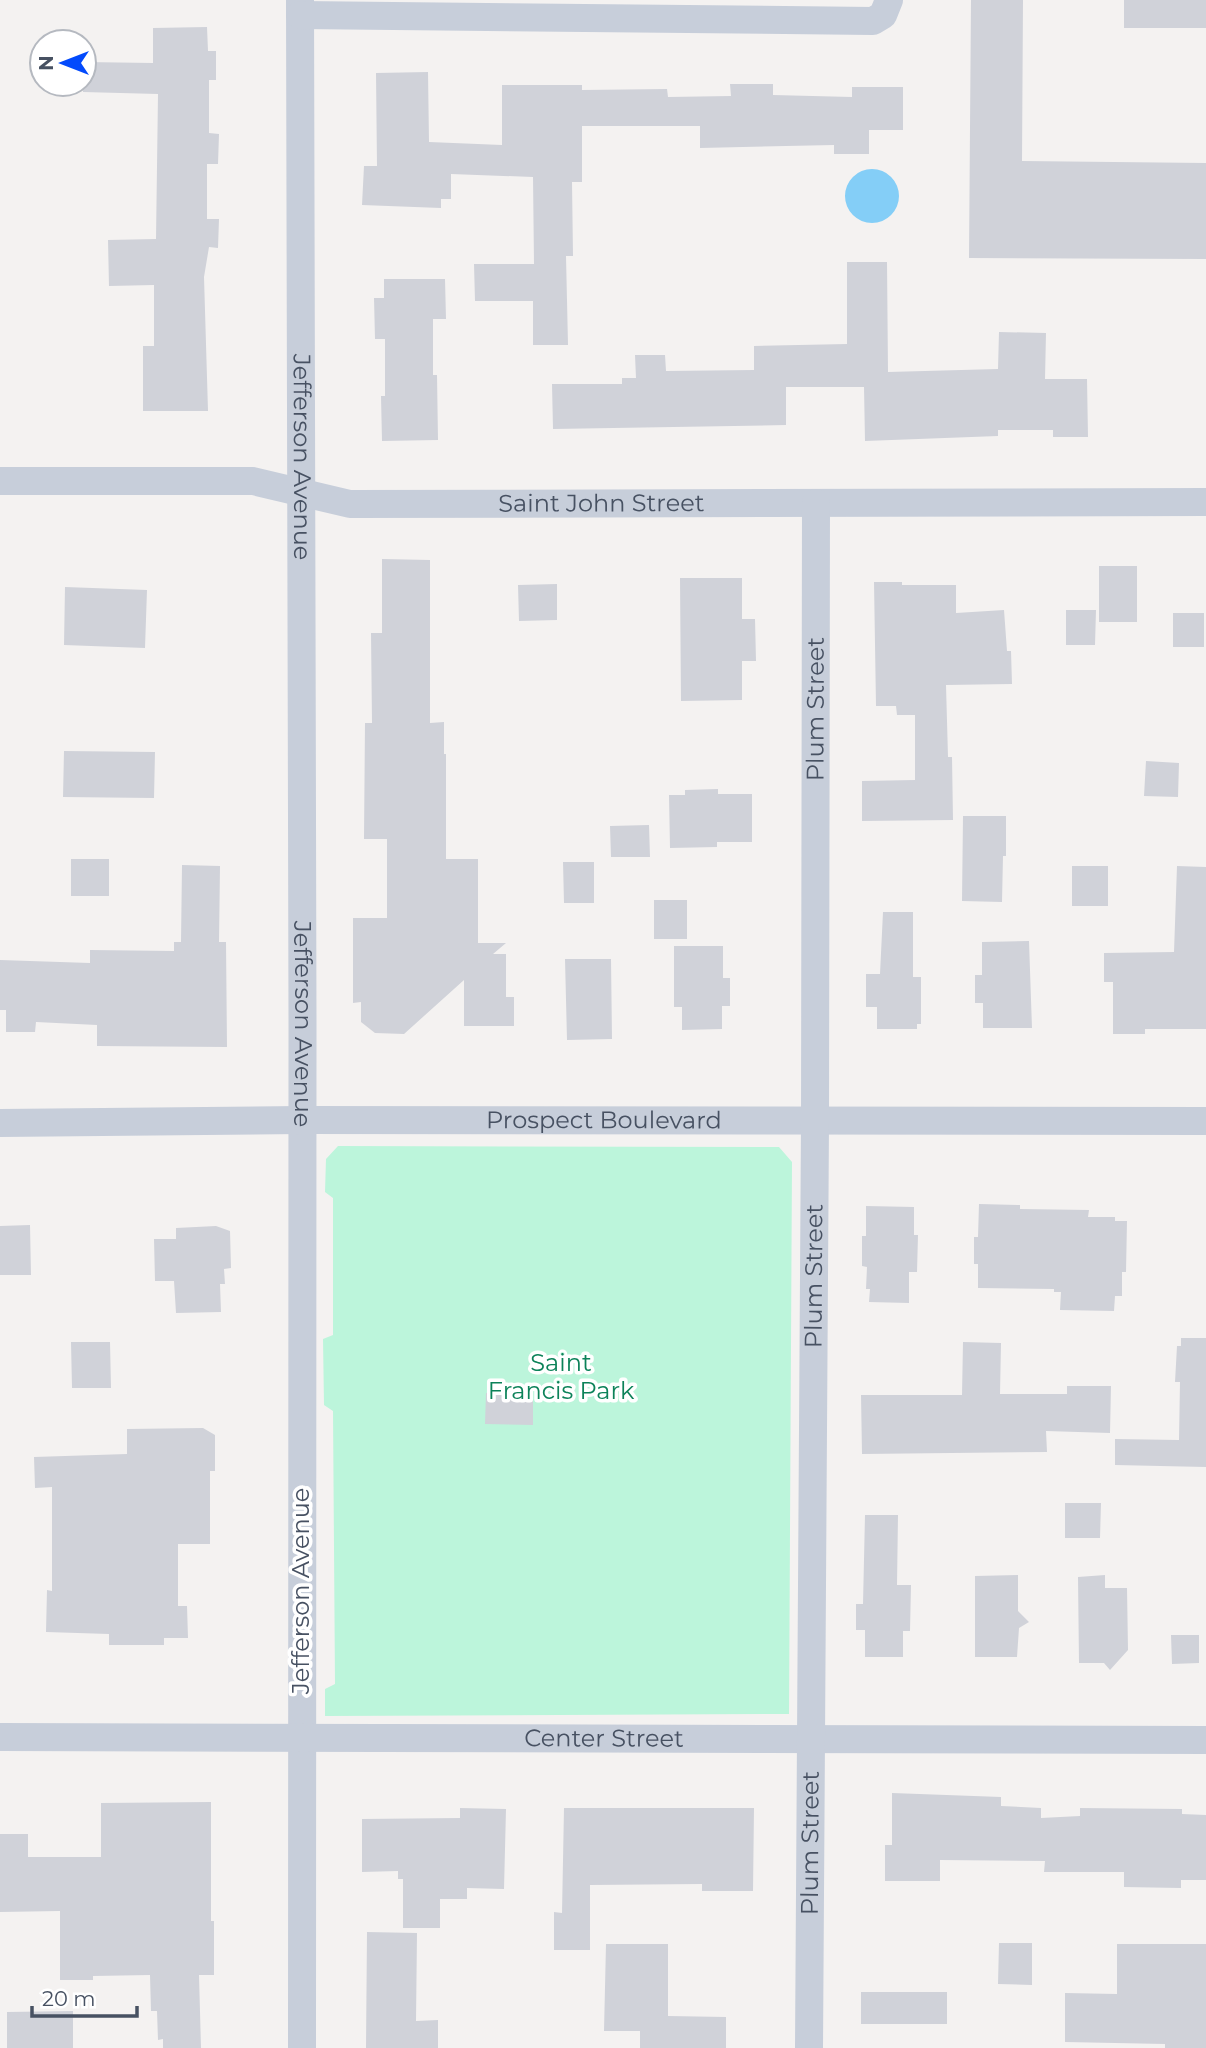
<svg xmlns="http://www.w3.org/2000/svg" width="1206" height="2048" font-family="Montserrat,sans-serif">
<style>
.green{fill:#bcf5db}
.water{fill:#84cef7}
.building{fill:#d0d2d9}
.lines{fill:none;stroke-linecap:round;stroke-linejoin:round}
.minor{stroke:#c7ceda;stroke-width:28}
.labels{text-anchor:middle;stroke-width:7;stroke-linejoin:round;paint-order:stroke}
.street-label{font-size:24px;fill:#475162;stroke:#fff}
.park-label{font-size:24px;fill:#0c8259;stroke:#fff}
</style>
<rect width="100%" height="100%" fill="#f4f2f1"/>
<path class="green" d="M338,1146L779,1147L792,1162L789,1714L325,1716V1689L335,1684L333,1411L324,1405L323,1339L333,1335V1198L325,1192L326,1159Z"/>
<path class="water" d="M845 196a27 27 0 1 1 54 0a27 27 0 1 1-54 0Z"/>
<path class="building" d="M971,0H1023L1022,161L1206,163V259L969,258Z
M1124,0H1206V28H1124Z
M207,27L208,51H216V80H209V133L219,134L218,164H207V219H219L218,248L209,247L204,277L208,411H143V346H154V285L109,286L108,240L156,239L158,94L83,92L84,62L153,63V28Z
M428,72L429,142L502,145V85H582V90L667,89L668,97L731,96L730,84H773V95L852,97V87H903V130H869V154H834V145L700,148V126H582V182H572L573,256H566L568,345H533V301H475L474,264H534L533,177L451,174V199H441V208L362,205L364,166H377L376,73Z
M847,262H887L888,372L998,369L999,332L1046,333L1045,379H1087L1088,437H1053V430H998V436L865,441L864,387H786V425L553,429L552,384H622V378H636L635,355H665L666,371L754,370V346L847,344Z
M384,279H445L446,319H433V375H437L438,440L382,441L381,396H385V339H375L374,298H384Z
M382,559L430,560V723L444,722V754H446V859H478V943H506L493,954H506V997H514V1026H464V980L404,1034L375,1033L361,1022V1002L353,1003V918H387V839H364L365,723H372L371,633H382Z
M1099,566H1137V622H1099Z
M680,578H742V619H755L756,661H742V700L681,701Z
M874,582H902V585H956V613L1004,610L1007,651H1011L1012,684L946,685L948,757H952L953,820L862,821V781L915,780V715H897L896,706H876Z
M557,584V620L519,621L518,585Z
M65,587L147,590L145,648L64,645Z
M1066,610H1096L1095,645H1066Z
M1173,613H1204V647H1173Z
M64,751L155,752L154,798L63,797Z
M1146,761L1179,763L1178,797L1144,796Z
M718,789V794H752V842H717V847L670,848L669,795H685V790Z
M963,816H1006V856H1003L1002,902L962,901Z
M649,825L650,857H611L610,826Z
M71,859H109V896H71Z
M563,862H594V903H564Z
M182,865L220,866L219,942H226L227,1047L97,1046V1025L36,1022L35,1032H6V1010H0V960L90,963V950L174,951V942H181Z
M1072,866H1108V906H1072Z
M1177,866L1206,867V1029H1145V1034H1113V982H1104V953L1174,952Z
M654,900H687V939H654Z
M883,912H913V977H921V1024H917V1029H877V1007H866V974H880Z
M1029,941L1032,1028H983V1003H975V975H982V942Z
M674,946H723V978H730V1006H722V1029L682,1030V1007H674Z
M565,959H611L612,1039L567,1040Z
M979,1204L1020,1205V1209L1089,1210L1088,1217H1115V1221H1127L1126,1272H1122V1296H1115L1114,1311L1060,1310L1061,1292H1054V1289L978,1288V1264H974V1237H978Z
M866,1206L914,1207V1235H918L917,1272H909V1303L869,1302L870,1289H866L867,1267L862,1266V1236H866Z
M30,1225L31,1275H0V1226Z
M216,1226L230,1231L231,1268L224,1269L225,1284H220L221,1312L176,1313L174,1281H155L154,1239H176V1228Z
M1181,1338H1206V1467L1115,1465V1439L1179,1440L1180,1382H1175L1177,1346H1181Z
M71,1342H110L111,1388H72Z
M963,1342L1001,1343L1000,1394H1067V1386H1111L1110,1433L1046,1431L1047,1452L862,1454L861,1395H962Z
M486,1393L533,1394V1425L485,1424Z
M203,1428L215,1435V1471H210V1544H178V1606H187L188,1638H164V1645H109V1634L46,1632L47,1590L52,1591V1487L35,1488L34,1457L127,1454V1429Z
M1065,1503H1101L1100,1538H1065Z
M865,1515H898L897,1585H911L910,1631H903V1657H865V1630H856V1604H863Z
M1018,1575V1611L1029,1622L1019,1628L1017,1657H975V1576Z
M1105,1575V1588H1127L1128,1650L1110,1670L1104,1663H1079L1078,1577Z
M1171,1635H1199V1663L1172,1664Z
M892,1793L1001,1797V1806L1041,1808V1818L1080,1816V1808L1182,1809V1814L1206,1815V1880H1181V1888L1124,1887V1872H1044L1045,1861L940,1860V1881H885V1845H892Z
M211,1802V1921H214V1975H199L201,2048H163V2039L158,2040L157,2011H151L150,1975L93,1976V1980H60V1911L0,1912V1834H28V1857H101V1803Z
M460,1808L506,1809L504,1889L467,1888V1899H440V1928H403V1879H398V1871L362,1872V1819L460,1818Z
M564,1808H754L753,1891H702V1884L590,1885V1950H554V1912L562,1913Z
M367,1932L417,1933L416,2021L438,2020V2048H366Z
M999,1943H1032V1985L998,1984Z
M606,1944H668V2016L726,2017V2048H640V2031H604Z
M1117,1944H1206V2048H1165V2044L1065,2042V1993L1117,1994Z
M861,1992H947V2024H861Z
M73,2011V2048H7V2012Z"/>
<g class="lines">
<g class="minor">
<path id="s1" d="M300,0C304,683 302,1365 302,2048"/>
<path d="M300,15L873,21L883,15L889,0"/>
<path id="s2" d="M0,481H253L350,504L1206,502"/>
<path id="s3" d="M0,1123L301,1120L1206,1121"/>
<path id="s4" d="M0,1737L1206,1740"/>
<path id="s5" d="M809,2048L815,1122L816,503"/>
</g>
</g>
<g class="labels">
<g class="street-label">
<text dy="8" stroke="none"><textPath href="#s1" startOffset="457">Jefferson Avenue</textPath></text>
<text dy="8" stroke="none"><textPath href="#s2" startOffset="604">Saint John Street</textPath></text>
<text dy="8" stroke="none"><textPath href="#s5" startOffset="1339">Plum Street</textPath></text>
<text dy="8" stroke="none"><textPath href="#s1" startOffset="1024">Jefferson Avenue</textPath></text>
<text dy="8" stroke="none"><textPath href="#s3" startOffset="604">Prospect Boulevard</textPath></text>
<text dy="8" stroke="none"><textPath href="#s5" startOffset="772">Plum Street</textPath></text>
<text transform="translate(301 1591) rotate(-90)" y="8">Jefferson Avenue</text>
<text dy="8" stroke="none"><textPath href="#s4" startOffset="604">Center Street</textPath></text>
<text dy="8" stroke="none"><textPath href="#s5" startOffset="205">Plum Street</textPath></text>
</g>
<g class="park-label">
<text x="561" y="1371">Saint<tspan x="561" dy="28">Francis Park</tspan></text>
</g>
</g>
<g transform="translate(63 63) rotate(270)"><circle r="33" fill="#ffffff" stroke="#b5b9c0" stroke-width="2"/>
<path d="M0-5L12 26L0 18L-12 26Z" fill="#034afc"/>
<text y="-10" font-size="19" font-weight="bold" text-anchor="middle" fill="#475162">N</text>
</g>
<path d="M32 2006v10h105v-10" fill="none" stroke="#475162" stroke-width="3.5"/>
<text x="42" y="2006" font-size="21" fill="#475162" stroke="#ffffff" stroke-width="5" paint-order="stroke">20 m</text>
</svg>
